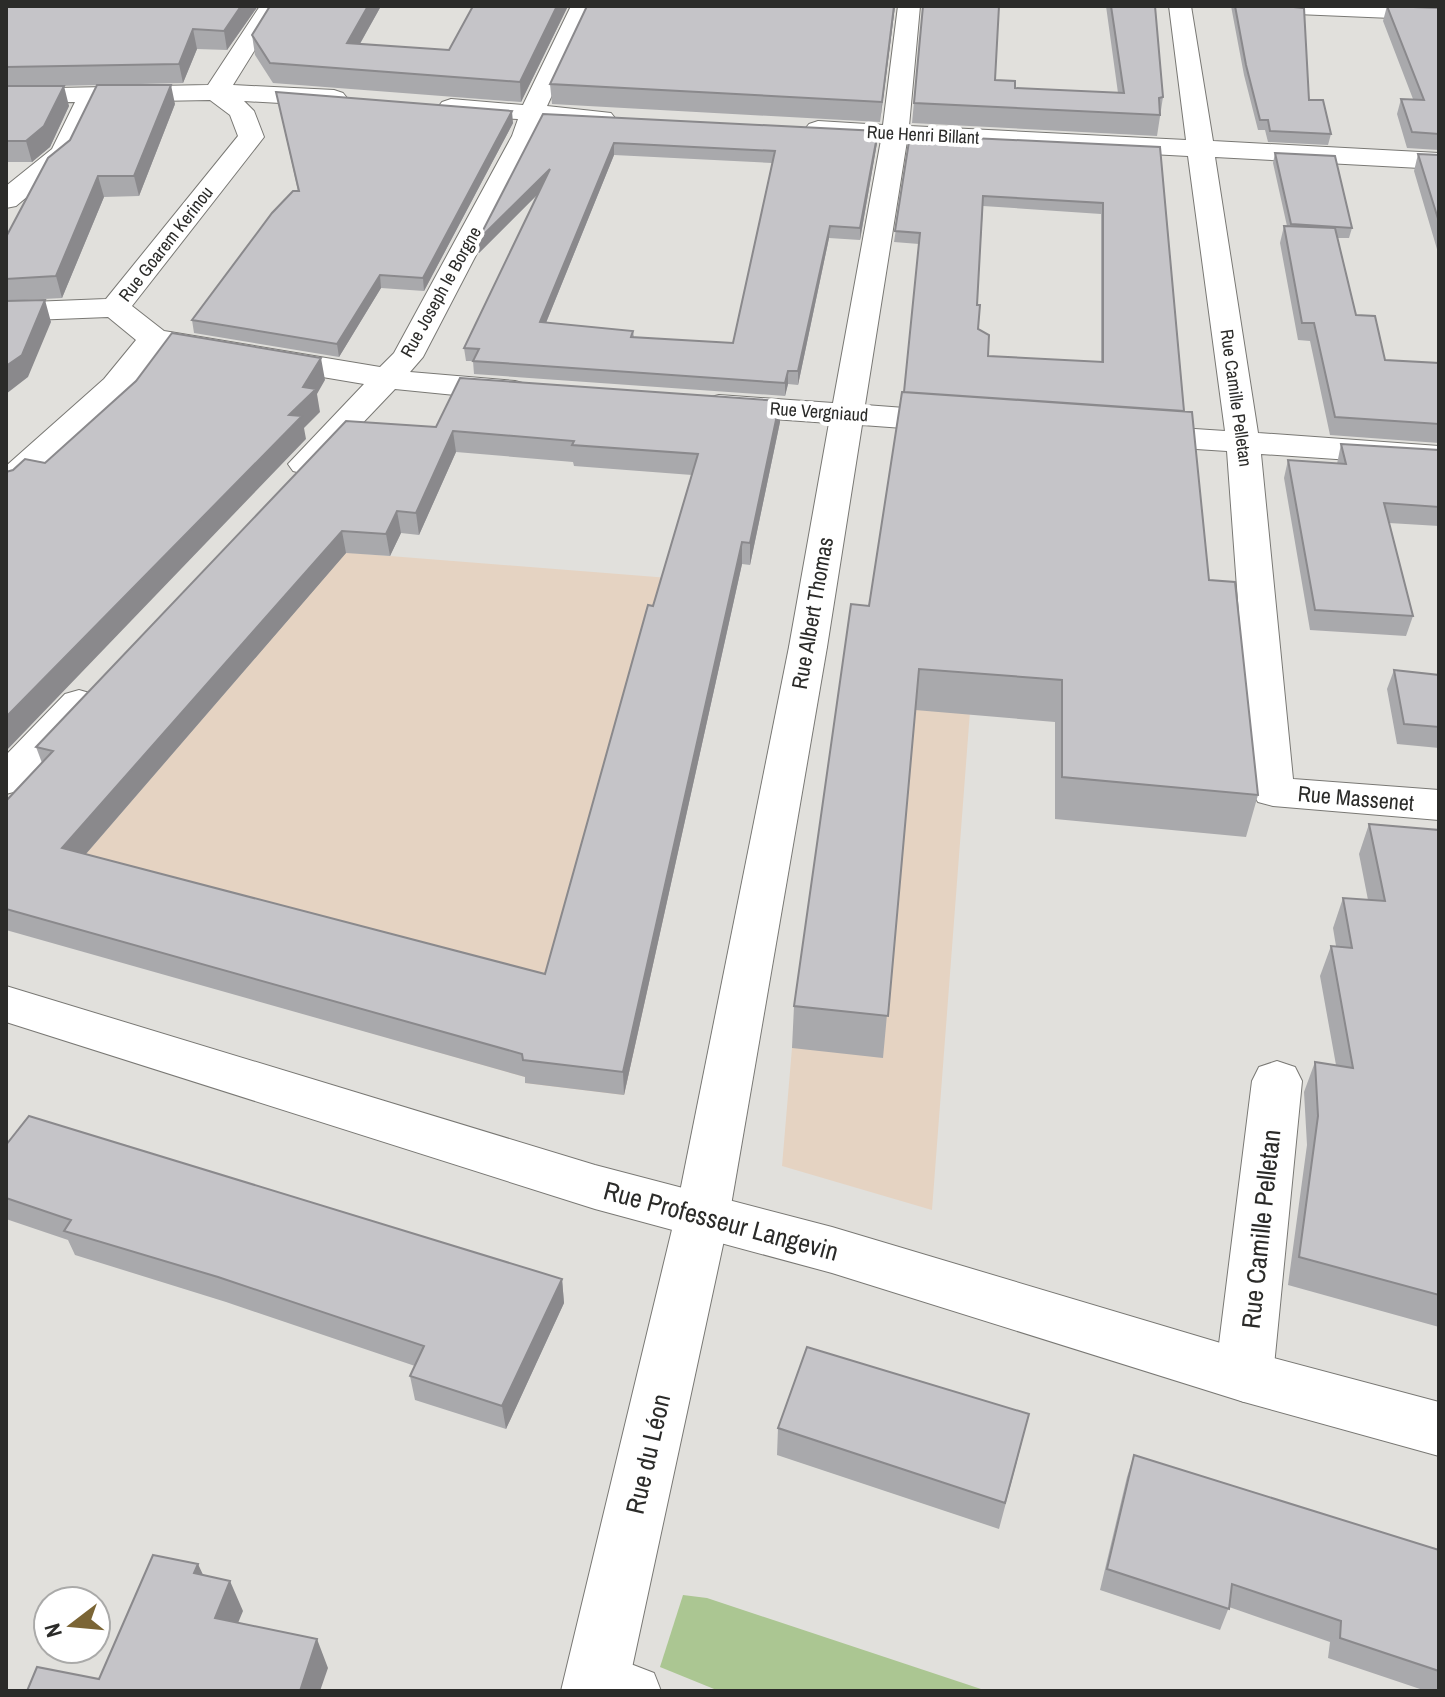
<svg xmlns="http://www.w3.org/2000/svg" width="1445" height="1697" font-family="'Archivo Narrow',sans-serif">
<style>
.education{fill:#e5d3c2}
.green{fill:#abc692}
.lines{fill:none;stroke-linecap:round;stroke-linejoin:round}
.service-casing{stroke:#797874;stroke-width:2}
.pedestrian-casing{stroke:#797874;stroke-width:2}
.minor-casing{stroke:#797874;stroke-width:2}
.tertiary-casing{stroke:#797874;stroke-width:2}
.service{fill:#fff;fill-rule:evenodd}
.pedestrian{fill:#fff;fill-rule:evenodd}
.minor{fill:#fff;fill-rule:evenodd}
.tertiary{fill:#fff;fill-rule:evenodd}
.wall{fill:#a9a9ac;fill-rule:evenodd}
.shaded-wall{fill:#8a898c}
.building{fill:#c5c4c8;stroke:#8a898c;stroke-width:2;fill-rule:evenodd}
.labels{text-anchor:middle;stroke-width:8;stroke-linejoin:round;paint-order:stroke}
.far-street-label{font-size:18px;fill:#2b2b29;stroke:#fff}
.street-label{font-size:22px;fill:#2b2b29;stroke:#fff}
.near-street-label{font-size:26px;fill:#2b2b29;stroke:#fff}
</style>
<rect width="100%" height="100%" fill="#e1e0dc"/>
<path class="education" d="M314,550L669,578L726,634L624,1095L525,1083V1077L242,996L6,833Z
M849,645L974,659L932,1210L782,1166L792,1048Z"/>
<path class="green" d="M683,1595L707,1598L987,1691H719L660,1667Z"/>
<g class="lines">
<defs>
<path id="service" d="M597,1651L654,1673L661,1691H578L572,1676L579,1658Z"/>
<path id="pedestrian" d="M808,635L822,639L827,647L729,1217L721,1233L702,1239L683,1233L675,1217L789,647L794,639Z"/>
<path id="minor" d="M260,6H282L233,85L334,90L343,93L347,98L343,103L334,106L244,101L254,111L264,137L132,306L164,331L380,367L394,353L512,136L518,119L451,115L442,112L438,107L442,102L451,99L523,105L571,6H593L547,106L611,113L615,118L611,123L602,126L543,121L538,136L423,357L410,372L515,381L526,384L531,391L526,398L515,401L395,389L317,471L305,474L293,471L288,464L364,384L162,350L126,393L18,491L6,494V466L104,379L136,340L108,317L6,321V303L106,299L238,136L230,115L210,100L100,102L72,159L16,206L6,208V186L52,149L75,102L6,103V89L208,85Z
M898,6H920L909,126L1186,140L1169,6H1191L1213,141L1439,153V169L1215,157L1258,433L1439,446V466L1261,454L1293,779L1439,790V820L1273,806L1258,802L1252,792L1227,451L1134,445L1122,442L1117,435L1122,428L1134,425L1225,431L1188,156L907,141L865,405L958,412L970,415L975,422L970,429L958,432L862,425L827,647L822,655L808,659L794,655L789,647L829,423L719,415L707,412L703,405L707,398L719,395L833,403L881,140L818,137L809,134L805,129L809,124L818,121L883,125Z
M1262,6H1439V20L1273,13L1265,11Z
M79,690L93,694L99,703L93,712L21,790L6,794V755L65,694Z
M1277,1061L1295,1067L1302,1081L1273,1376L1264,1394L1244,1402L1224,1394L1215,1376L1252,1081L1259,1067Z
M702,1195L721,1201L729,1217L627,1691H561L675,1217L683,1201Z"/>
<path id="tertiary" d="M6,986L595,1165L832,1227L1244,1350L1439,1402V1456L1244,1402L832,1273L595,1209L6,1022Z"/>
</defs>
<use href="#service" class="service-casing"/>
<use href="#pedestrian" class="pedestrian-casing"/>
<use href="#minor" class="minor-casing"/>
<use href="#tertiary" class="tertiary-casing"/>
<use href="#service" class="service"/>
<use href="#pedestrian" class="pedestrian"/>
<use href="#minor" class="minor"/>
<use href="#tertiary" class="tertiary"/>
</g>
<path class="wall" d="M6,6H258L227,50L197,49L183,83L56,86L69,106L50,147L32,162H6Z
M270,6H381L360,44L449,50L568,6L521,102L273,83L255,55L252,35Z
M587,6H895L880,122L552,104L550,84Z
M923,6L995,80L1015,88L1118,93L1106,6H1155L1163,97L1157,136L912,123Z
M1231,6H1283L1309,100L1331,134L1328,145L1268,142L1265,130H1258L1244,75Z
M1387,6L1439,8V150L1407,148L1397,114L1401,99H1413L1383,21Z
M276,92L513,123L424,291L381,288L339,357L194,333L192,320L298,191Z
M175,104L139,196L104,197L62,298L6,301V237Z
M543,114L878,131L877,143L860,240L829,238L798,385L788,384L785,396L474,374L473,361H466L464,348L538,194L479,253L478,240ZM614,155L772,163L733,343L634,337L633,331L546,323Z
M910,135L1160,147L1184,411L1209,580L1258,795L1246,837L1055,819V722L915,710L883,1058L792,1048L794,1006L869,606L904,392L919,244L894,242ZM983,206L1101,214V362L988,356L978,329L977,305Z
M1275,153L1352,228L1349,238H1337L1356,315L1385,360L1439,363V443L1330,435L1310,341L1298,340L1280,243L1284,226H1287L1273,163Z
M1418,154L1439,155V256L1414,171Z
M780,422L750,565L742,564L624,1095L525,1083V1077L6,930V801L42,763L36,747L436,427ZM456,452L573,462L574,466L692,475L545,974L86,854L346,553L390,556L401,533L419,535Z
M1341,444L1439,450V526L1389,523L1413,616L1406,636L1310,630L1284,478L1288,460L1337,464Z
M1394,670L1439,675V748L1397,744L1387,689Z
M1369,824L1439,830V1327L1288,1285L1307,1145L1304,1092L1315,1062L1336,1065L1320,976L1331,946H1336L1333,928L1343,898L1368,900L1359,854Z
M6,1145L562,1279L564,1303L506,1429L415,1400L410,1376L415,1366L226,1302L75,1255L68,1240L6,1219Z
M778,1428L1022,1442L999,1529L777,1455Z
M1134,1455L1439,1550V1691H1426L1328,1658L1330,1642L1229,1607L1220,1630L1100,1590L1127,1477Z"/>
<path class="shaded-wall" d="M241,6H258L227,50L224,31Z
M368,6H381L349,63L347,43Z
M557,6H568L521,102L520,82Z
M894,6H895L880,122L882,102Z
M193,29L197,49L183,83L179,64Z
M171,85L175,104L139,196L134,176Z
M64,86L69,106L50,147L32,162L26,141Z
M512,111L513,123L424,291L423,278Z
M878,131L877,143L860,240V228Z
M614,143V155L541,335L540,322Z
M550,169L551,181L479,253L478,240Z
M98,176L104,197L62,298L56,276Z
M830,226L829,238L798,385V371Z
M380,275L381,288L339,357L337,344Z
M45,300L51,322L28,377L6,394V366Z
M321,358L325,380L317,394L320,412L304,428L306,439L6,751V717L289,415L303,387Z
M788,371V384L785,396V383Z
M780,401V422L750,565V543Z
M453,431L456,452L419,535L416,513Z
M397,511L401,533L390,556L386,534Z
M342,531L346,553L71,871L62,848Z
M742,542V564L624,1095L623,1072Z
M562,1279L564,1303L506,1429L502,1406Z
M198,1564L212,1594L194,1573Z
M230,1581L243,1611L228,1647L215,1618Z
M317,1639L328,1668L320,1691H300Z"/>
<path class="building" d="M6,6H241L224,31L193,29L179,64L6,67Z
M270,6H368L347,43L449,50L473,6H557L520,82L270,63L252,35Z
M587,6H894L882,102L550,84Z
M923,6H999L995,80L1015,81V88L1124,93L1111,6H1155L1163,97L1159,98L1160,115L914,103Z
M1235,6H1283L1304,8L1309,100H1323L1331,134L1270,131L1268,120H1260L1246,65Z
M1387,6L1439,8V134L1412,132L1401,99L1424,100Z
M97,85H171L134,176H98L56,276L6,279V237L48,158L70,140Z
M6,86H64L44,126L26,141H6Z
M276,92L512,111L423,278L380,275L337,344L192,320L272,213L293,191H299Z
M543,114L878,131L860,228L830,226L798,371H788L785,383L473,361L479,349L464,348L550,169L478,240ZM614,143L775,151L733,343L631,337L633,331L540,322Z
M910,135L1160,147L1184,411L904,392L920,233L895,231ZM983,196L1103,203V362L988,356L989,335L978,329L980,305H977Z
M1275,153L1335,156L1352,228L1291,224Z
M1418,154L1439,155V222Z
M1284,226L1335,228L1356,315L1375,316L1385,360L1439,363V424L1335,417L1314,323H1302Z
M45,300L22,355L6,366V301Z
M172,333L321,358L303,387L316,389L289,415L302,416L6,717V472L13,470L25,459L45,463L136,381Z
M460,378L780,401L750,543L742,542L623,1072L523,1060L522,1054L6,909V801L53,751L36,747L346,421L436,427ZM453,431L574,441L572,445L698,454L653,606L648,605L545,974L62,848L342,531L386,534L397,511L416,513Z
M902,392L1192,412L1209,580L1235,582L1258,795L1062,777V680L919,669L888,1016L794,1006L851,604L869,606Z
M1341,444L1439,450V507L1384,503L1413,616L1315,610L1288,460L1346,464Z
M1394,670L1439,675V727L1404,724Z
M1369,824L1439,830V1295L1299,1257L1318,1116L1315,1062L1353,1068L1331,946L1352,948L1343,898L1385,901Z
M29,1116L562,1279L502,1406L410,1376L424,1346L218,1277L64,1231L71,1220L6,1198V1145Z
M807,1347L1029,1414L1005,1503L778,1428Z
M1134,1455L1439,1550V1671L1340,1638L1341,1621L1232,1584L1229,1609L1107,1569Z
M153,1555L198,1564L194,1573L230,1581L215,1618L317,1639L300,1691H27L37,1667L99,1679Z"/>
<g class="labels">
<g class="far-street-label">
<text transform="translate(923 135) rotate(3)" y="6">Rue Henri Billant</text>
<text transform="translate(166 244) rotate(-52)" y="6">Rue Goarem Kerinou</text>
<text transform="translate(441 292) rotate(-61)" y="6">Rue Joseph le Borgne</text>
<text transform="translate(1236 398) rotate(82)" y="6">Rue Camille Pelletan</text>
<text transform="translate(819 412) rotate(4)" y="6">Rue Vergniaud</text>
</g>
<g class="street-label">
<text transform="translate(812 613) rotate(-80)" y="8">Rue Albert Thomas</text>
<text transform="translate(1356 798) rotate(5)" y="8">Rue Massenet</text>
</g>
<g class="near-street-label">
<text transform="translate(721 1221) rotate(15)" y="9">Rue Professeur Langevin</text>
<text transform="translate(1261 1229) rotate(-84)" y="9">Rue Camille Pelletan</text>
<text transform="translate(648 1454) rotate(-77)" y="9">Rue du Léon</text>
</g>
</g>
<rect width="1445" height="1697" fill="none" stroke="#2b2b29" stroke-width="16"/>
<g transform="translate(72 1625) rotate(254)"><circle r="38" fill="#ffffff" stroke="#aaaaa9" stroke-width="2"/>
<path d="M0-6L14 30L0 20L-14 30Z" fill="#7b6535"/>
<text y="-12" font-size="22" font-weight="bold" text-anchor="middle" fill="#2b2b29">N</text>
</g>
</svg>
